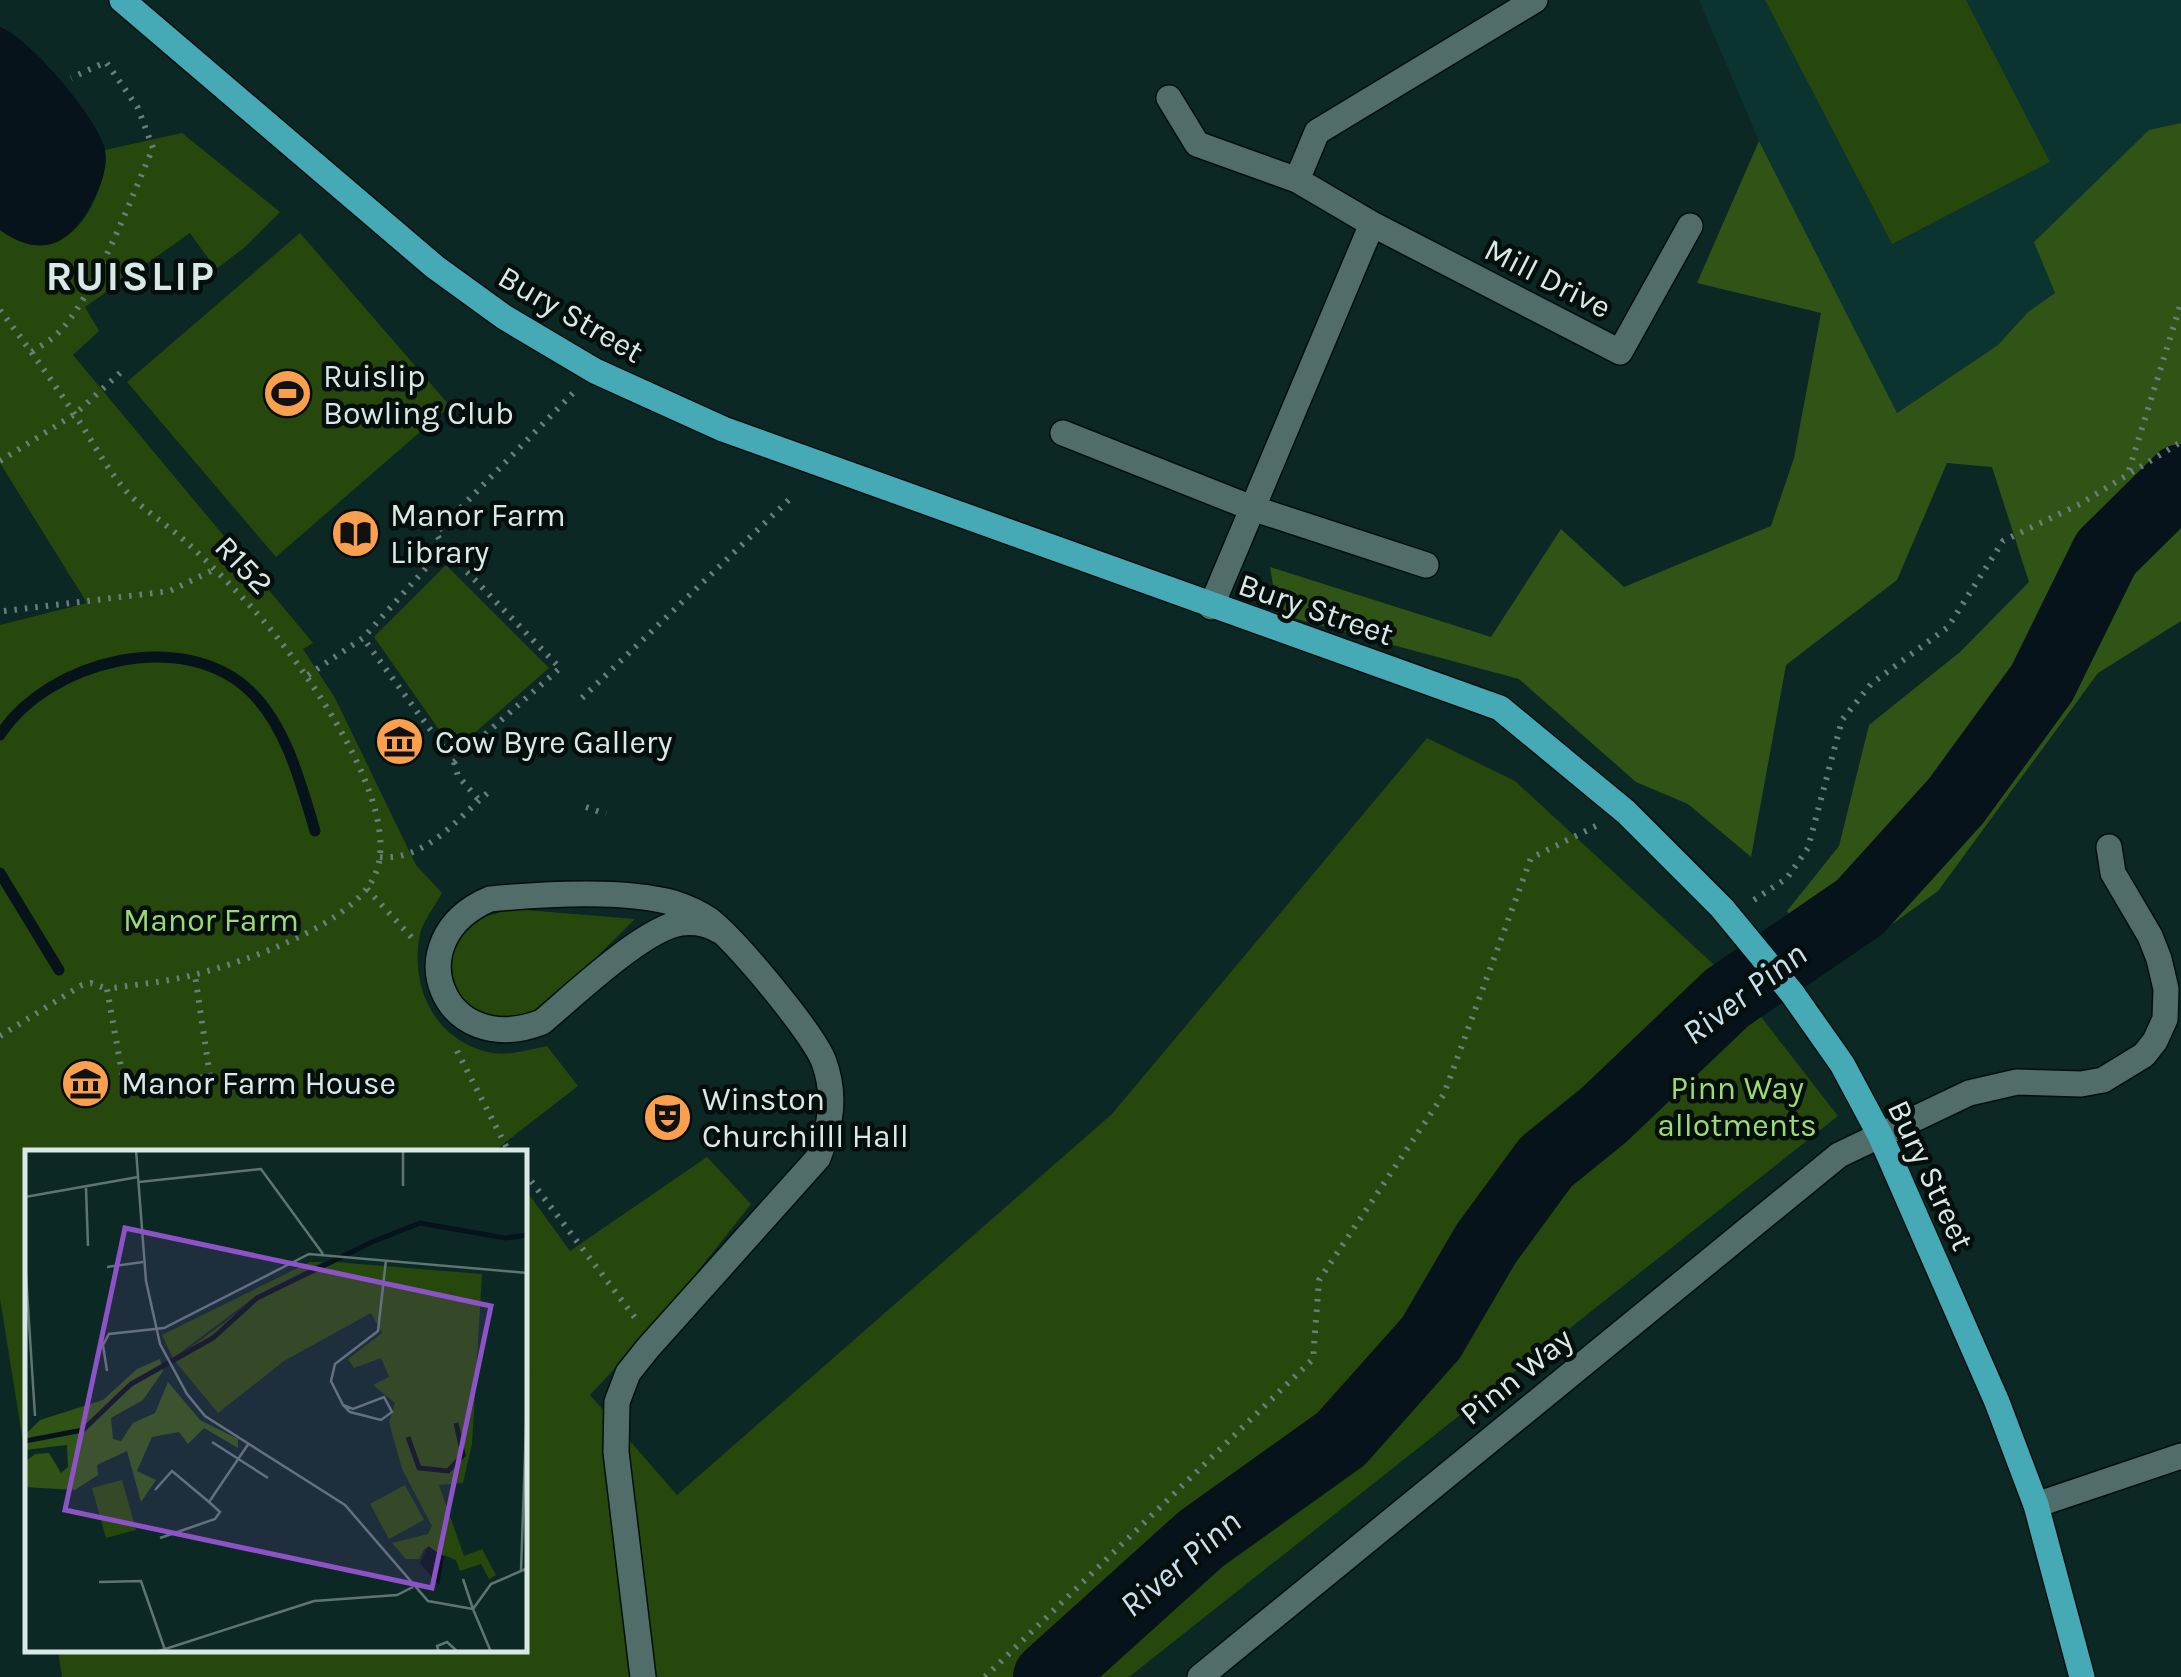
<svg xmlns="http://www.w3.org/2000/svg" width="2181" height="1677" font-family="Karla,sans-serif">
<style>
.built{fill:#0b332f}
.green{fill:#26480c}
.forest{fill:#2f5416}
.water{fill:#06131b}
.lines{fill:none;stroke-linecap:round;stroke-linejoin:round}
.stream{stroke:#06131b;stroke-width:11}
.river{stroke:#06131b;stroke-width:70}
.minor-casing{stroke:#00100e;stroke-width:28}
.major-casing{stroke:#00100e;stroke-width:28}
.path{stroke:#687e7b;stroke-width:6;stroke-dasharray:2.5 8;stroke-linecap:butt}
.minor{stroke:#516d69;stroke-width:25}
.major{stroke:#45aab6;stroke-width:25}
.labels{text-anchor:middle;stroke-width:9;stroke-linejoin:round;paint-order:stroke}
.street-label{font-size:32px;fill:#d9e9e6;stroke:#040e0d}
.poi-label{font-size:32px;fill:#d9e9e6;stroke:#040e0d;text-anchor:start}
.park-label{font-size:32px;fill:#9adc72;stroke:#040e0d}
.water-label{font-size:35px;font-style:italic;fill:#c9e0ee;stroke:#040e0d}
.district-label{font-size:42px;font-weight:bold;letter-spacing:2.5px;fill:#d9e9e6;stroke:#040e0d}
.inset-river{fill:none;stroke:#06131b;stroke-width:5}
.inset-road{fill:none;stroke:#5e7572;stroke-width:2.5}
.view{fill:#8e52c7;fill-opacity:0.15;stroke:#8e52c7;stroke-width:5}
.inset-edge{fill:none;stroke:#d9e9e6;stroke-width:5}
</style>
<rect width="100%" height="100%" fill="#0c2824"/>
<path class="built" d="M1699,0H2181V123L2149,130L2056,293L2028,312L1998,345L1897,413L1759,141Z"/>
<path class="green" d="M1765,0H1966L2050,162L1892,244Z
M182,133L280,212L244,248L216,269L190,233L85,307L99,331L73,355L313,643L303,649L335,698L416,865L442,893C435,906 423,921 420,934C409,988 436,1043 493,1053C509,1056 531,1049 547,1046L578,1086L498,1148L499,1152H28L27,1466L0,1299V625L87,603L0,463V230C62,274 105,208 105,150Z
M300,233L450,406L276,557L127,382Z
M446,565L549,668L454,751L374,637Z
M1427,738L1515,781L1739,988L1604,1115L1546,1162L1486,1244L1431,1338L1341,1439L1201,1539L1048,1677H62L58,1650H525V1189L570,1251L707,1157L751,1204L657,1323L590,1395L677,1495L1112,1114Z
M513,909L635,919L542,1011L498,1021L466,1004L456,993L450,959L456,944L475,919Z
M1748,1000L1838,1116L1129,1677H1070L1211,1552L1350,1451L1441,1350L1495,1256L1556,1175L1613,1127Z"/>
<path class="forest" d="M2181,123V621L2098,673L1938,891L1823,974L1787,911L1839,846L1869,725L1960,652L2029,582L1992,467L1947,463L1897,580L1786,665L1751,857L1688,804L1636,782L1519,679L1278,614L1270,567L1491,637L1561,529L1624,587L1771,526L1794,458L1821,313L1697,283L1759,141L1897,413L1998,345L2028,312L2055,293L2034,242L2149,130Z"/>
<path class="water" d="M0,27C29,37 99,120 105,150C108,165 102,182 96,195C75,240 46,263 0,230Z"/>
<g class="lines">
<path class="stream" d="M0,735C48,661 183,626 251,692C287,728 301,784 315,831
M0,873L59,970"/>
<path class="river" d="M1048,1677L1201,1539L1341,1439L1431,1338L1486,1244L1546,1162L1604,1115L1727,998L1860,907L1956,801L2042,683L2106,553L2181,479"/>
<defs>
<path id="minor" d="M1169,98L1197,144L1297,180
M1372,224L1620,352L1690,226
M1063,433L1252,508L1426,565
M1211,607L1372,224L1297,180L1317,132L1535,0
M2036,1505L2181,1456
M643,1677L616,1452L617,1402L628,1373L648,1348L818,1158C831,1126 836,1095 824,1062C814,1034 733,937 708,919C698,912 686,907 674,903C624,889 543,894 490,899C395,939 442,1061 542,1022C573,996 644,928 681,923C699,921 711,925 725,934
M1200,1677L1839,1155L1969,1093L2017,1082L2081,1084L2103,1080L2144,1055L2155,1041L2165,1019L2166,989L2159,959L2150,936L2113,873L2109,847"/>
<path id="major" d="M122,0L435,267L504,317L595,371L723,429L1500,708L1626,812L1722,908L1792,993L1842,1064L1880,1135L1997,1402L2036,1505L2082,1677"/>
</defs>
<use href="#minor" class="minor-casing"/>
<use href="#major" class="major-casing"/>
<path class="path" d="M0,310C26,344 51,379 75,415C92,440 106,468 126,491C143,510 165,523 184,540C208,562 232,586 254,610C299,659 408,808 374,877C351,925 246,961 197,974C168,982 137,984 107,989L125,1090L210,1076L195,975
M32,352C40,346 50,341 57,334C93,300 132,196 153,148L138,108L106,62L71,78
M0,461L75,414L121,372
M2129,470L2181,303
M444,548L436,533L574,392
M4,611L170,591L213,570
M308,675L363,638L444,548L560,668L454,762L363,638
M582,698L794,495
M454,762L458,776L479,800
M586,807L606,814
M380,857C427,861 458,817 491,790
M367,889L414,940
M1754,900L1787,878L1808,848L1842,720L1871,684L1948,627L2003,541L2080,504L2181,442
M0,1036L82,985L91,983L107,989
M457,1051L509,1152
M525,1173L636,1319
M985,1677L1313,1359L1319,1280L1444,1094L1531,858L1598,825"/>
<use href="#minor" class="minor"/>
<use href="#major" class="major"/>
</g>
<defs>
<symbol id="stadium-disc" viewBox="-11 -11 22 22"><circle r="9.5" fill="#fa9f4e" stroke="#040e0d"/><path d="M0-5a6.5 5 0 1 0 0 10a6.5 5 0 1 0 0-10ZM-3.5-1.8h7v3.6h-7Z" fill="#111"/></symbol>
<symbol id="library-disc" viewBox="-11 -11 22 22"><circle r="9.5" fill="#fa9f4e" stroke="#040e0d"/><path d="M-6-4Q-3-5.5-.7-3.5V5Q-3 3-6 4ZM6-4Q3-5.5 .7-3.5V5Q3 3 6 4Z" fill="#111"/></symbol>
<symbol id="museum-disc" viewBox="-11 -11 22 22"><circle r="9.5" fill="#fa9f4e" stroke="#040e0d"/><path d="M0-6L6-3V-2H-6V-3ZM-5-1h2V3h-2ZM-1-1h2V3h-2ZM3-1h2V3H3ZM-6 4H6V6H-6Z" fill="#111"/></symbol>
<symbol id="theatre-disc" viewBox="-11 -11 22 22"><circle r="9.5" fill="#fa9f4e" stroke="#040e0d"/><path d="M-5-5.5Q0-4 5-5.5V0Q5 5 0 6Q-5 5-5 0ZM-3.3-2.5H-1v1.5H-3.3ZM1-2.5H3.3v1.5H1ZM-2.8 1Q0 5.5 2.8 1Z" fill="#111"/></symbol>
</defs>
<g fill-rule="evenodd">
<use href="#stadium-disc" x="260" y="366" width="55" height="55"/>
<use href="#library-disc" x="328" y="506" width="55" height="55"/>
<use href="#museum-disc" x="372" y="714" width="55" height="55"/>
<use href="#museum-disc" x="58" y="1056" width="55" height="55"/>
<use href="#theatre-disc" x="640" y="1090" width="55" height="55"/>
</g>
<g class="labels">
<g class="street-label">
<text transform="translate(1548 278) rotate(27)" y="11">Mill Drive</text>
<text transform="translate(571 314) rotate(30)" y="11">Bury Street</text>
<text transform="translate(244 565) rotate(46)" y="11">R152</text>
<text transform="translate(1316 609) rotate(19)" y="11">Bury Street</text>
<text transform="translate(1931 1175) rotate(65)" y="11">Bury Street</text>
<text transform="translate(1516 1376) rotate(-39)" y="11">Pinn Way</text>
</g>
<g class="poi-label">
<text x="323" y="387">Ruislip<tspan x="323" dy="37">Bowling Club</tspan></text>
<text x="390" y="526">Manor Farm<tspan x="390" dy="37">Library</tspan></text>
<text x="435" y="753">Cow Byre Gallery</text>
<text x="121" y="1094">Manor Farm House</text>
<text x="702" y="1110">Winston<tspan x="702" dy="37">Churchilll Hall</tspan></text>
</g>
<g class="park-label">
<text x="211" y="931">Manor Farm</text>
<text x="1737" y="1099">Pinn Way<tspan x="1737" dy="37">allotments</tspan></text>
</g>
<g class="water-label">
<text transform="translate(1744 993) rotate(-37)" y="12">River Pinn</text>
<text transform="translate(1180 1563) rotate(-40)" y="12">River Pinn</text>
</g>
<g class="district-label">
<text x="131" y="290">RUISLIP</text>
</g>
</g>
<g transform="translate(25 1150)">
<rect width="502" height="502" fill="#0c2824"/>
<path d="M285,112H298L231,146L148,208L137,185ZM310,112L457,124L447,294L438,333L414,335L439,406L457,399L471,425L464,429L456,414L435,421L431,410L400,398L394,409H381L367,393L403,384L407,376L377,319L364,272L370,253L348,235L364,227L356,208L329,218L323,209L357,183L346,163L259,211L193,263L149,210L232,148ZM97,330L111,380L81,388L67,338ZM380,335L399,370L364,389L345,354Z" fill="#26480c"/>
<path d="M135,209L138,221L118,250L86,268L88,289L96,291L108,273L130,263L143,232L175,270L213,289V298L179,278L163,294L154,282L127,287L112,321L131,330L116,352L102,301L72,315L73,325L50,340L0,337V312L10,304L24,303L36,323L43,317L42,295L0,300V285L15,270L78,250L112,219Z" fill="#2f5416"/>
<path d="M403,396L419,407L414,435L395,413Z" fill="#06131b"/>
<path class="inset-river" d="M383,287L394,318L423,321L438,305L431,273M0,291L58,280L106,234L188,188L232,148L347,92L395,73L480,88L503,85"/>
<path class="inset-road" d="M111,0L121,131L135,194L162,244L180,266L320,355L403,451L448,459M114,32L236,19L298,104M378,36V0M61,38L63,96M0,47L113,27M0,109L10,266M82,117L118,112M82,221L78,195L84,184L139,178L284,104L503,123M318,255L328,259L359,247L367,262L356,270L325,262L318,255L306,231L310,214L353,181L361,110M187,292L243,328M130,340L147,321L184,352M135,388L190,369L195,362L184,352L224,293M496,421L503,218M438,429L448,459M74,432L116,431L140,500M448,459L466,434L503,418M448,459L466,502M131,502L289,451L372,445L388,437M414,502L412,496L422,492L433,502"/>
<path class="view" d="M100,78L466,156L407,438L40,360Z"/>
<rect width="502" height="502" class="inset-edge"/>
</g>
</svg>
